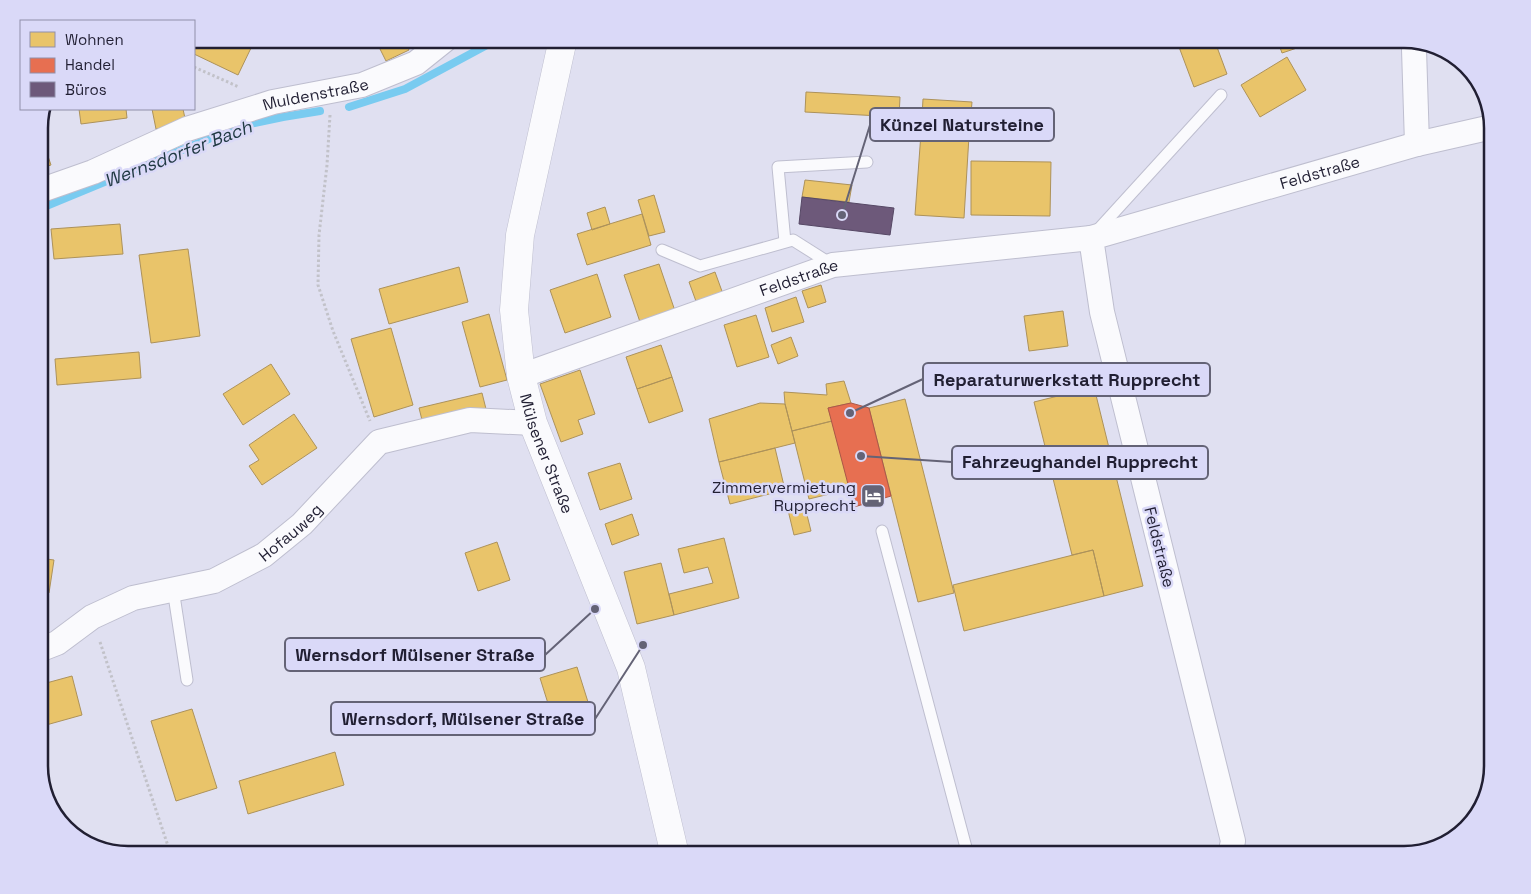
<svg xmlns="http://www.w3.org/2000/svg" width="1531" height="894" font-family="'Space Grotesk',sans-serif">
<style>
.homes{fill:#e9c46a;stroke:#ad925a}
.shops{fill:#e76f51;stroke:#ac5748}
.offices{fill:#6d597a;stroke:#564865}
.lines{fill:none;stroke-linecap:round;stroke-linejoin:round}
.stream{stroke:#79cbf0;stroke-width:8}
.service-casing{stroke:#bebecf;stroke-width:13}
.minor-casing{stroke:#bebecf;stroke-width:26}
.tertiary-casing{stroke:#bebecf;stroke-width:29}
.path{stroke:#c2c2c9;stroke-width:3;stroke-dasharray:2.5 2.5;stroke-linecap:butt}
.service{stroke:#fafafd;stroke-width:11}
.minor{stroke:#fafafd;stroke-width:24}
.tertiary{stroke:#fafafd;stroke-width:28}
.labels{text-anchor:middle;stroke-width:5;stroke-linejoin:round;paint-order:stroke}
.street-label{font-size:16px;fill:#211f33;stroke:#dad9f8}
.poi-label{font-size:16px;fill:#211f33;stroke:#dad9f8;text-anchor:end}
.water-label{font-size:18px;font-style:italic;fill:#203943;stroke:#dad9f8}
.rim{fill:none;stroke:#211f33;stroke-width:2.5}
.leader{fill:none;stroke:#646376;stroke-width:2}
.callout-dot{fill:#646376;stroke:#dad9f8;stroke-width:2}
.callout{fill:#dad9f8;stroke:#646376;stroke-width:2}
.callout-label{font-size:18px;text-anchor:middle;font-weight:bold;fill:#211f33}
</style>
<rect width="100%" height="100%" fill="#e0e0f1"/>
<path class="homes" d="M199,39H231L251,48L238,75L194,54V49Z
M375,39H404L409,50L386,61Z
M1176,39H1214L1227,74L1194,87Z
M1277,39H1321V40L1282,53Z
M1287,57L1306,90L1260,117L1241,85Z
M806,92L900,97L899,117L805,112Z
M923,99L972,102L969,136L921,133Z
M79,109H126L127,118L81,124Z
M152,109H183L186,123L156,129Z
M39,130L51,165L39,169Z
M921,133L969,136L964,218L915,215Z
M971,161L1051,162L1050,216L971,215Z
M805,180L852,185L849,202L802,197Z
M654,195L665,232L649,236L638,200Z
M605,207L610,224L592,230L587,213Z
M642,214L651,245L587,265L577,234Z
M120,224L123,254L54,259L51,229Z
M188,249L200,336L151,343L139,255Z
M39,259H47V344H39Z
M659,264L675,311L640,322L624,275Z
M459,267L468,302L389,324L379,289Z
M715,272L723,294L697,304L689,282Z
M597,274L611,317L565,333L550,290Z
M821,285L826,302L808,308L802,291Z
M796,297L804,322L772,332L765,308Z
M1063,311L1068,346L1029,351L1024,316Z
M489,314L507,380L480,387L462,322Z
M756,315L769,357L737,367L724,325Z
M391,328L413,405L374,417L351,339Z
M791,337L798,356L778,364L771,345Z
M661,345L672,377L637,389L626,357Z
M139,352L141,378L57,385L55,359Z
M271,364L290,394L243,425L223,394Z
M580,370L595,414L578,420L583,434L561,442L540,384Z
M672,377L683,411L649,423L637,389Z
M844,381L851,403L828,408L832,421L792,431L785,404L784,392L827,395L826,384Z
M1094,387L1143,586L1104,596L1093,550L1072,555L1034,402Z
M482,393L486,409L423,424L419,408Z
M905,399L954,593L918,602L869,408Z
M760,403L785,404L795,443L719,462L709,419Z
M294,414L317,448L262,485L249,466L259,460L249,445Z
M832,421L850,489L809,499L792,431Z
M775,448L785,490L730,504L719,462Z
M620,463L632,499L600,510L588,473Z
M804,503L811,531L794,535L787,506Z
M632,514L639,535L612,545L605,524Z
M724,538L739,598L674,615L669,594L713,583L708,567L684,573L678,549Z
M497,542L510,580L478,591L465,553Z
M1093,550L1104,596L964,631L953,585Z
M39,558L54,560L49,593L39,592Z
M661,563L674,615L637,624L624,572Z
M577,667L588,702L551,713L540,678Z
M72,676L82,715L39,727V685Z
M192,709L217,788L176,801L151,721Z
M335,752L344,785L248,814L239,781Z"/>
<path class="shops" d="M851,403L869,408L891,496L854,507L828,408Z"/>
<path class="offices" d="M802,197L894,208L890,235L799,224Z"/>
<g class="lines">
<path class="stream" d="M349,107L405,89L487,45L507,39
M39,209L240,126L283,117L320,111"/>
<defs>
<path id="service" d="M1097,231L1221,95
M785,242L778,167L867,162
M662,250L700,266L793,240L831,264
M882,531L968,855
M173,589L187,680"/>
<g id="minor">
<path d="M1416,42L1414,49L1417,144"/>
<path id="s1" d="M39,191L93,172L187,129L273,102L362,85L416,63L446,39"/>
<path id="s2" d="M521,376L833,265L1091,238"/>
<path id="s3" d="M39,650L57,643L92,617L133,598L214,581L264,555L302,524L379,442L470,420L533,423"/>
<path id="s4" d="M1230,855L1233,841L1102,312L1091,238L1417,144L1492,127"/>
</g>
<g id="tertiary">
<path id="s5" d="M563,39L520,235L514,310L521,376L533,423L631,668L675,855"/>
</g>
</defs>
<use href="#service" class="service-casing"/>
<use href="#minor" class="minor-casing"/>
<use href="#tertiary" class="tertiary-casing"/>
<path class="path" d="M194,67L239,87
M330,115L327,165L319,235L318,285L333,331L370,421
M100,642L171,855"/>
<use href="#service" class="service"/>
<use href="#minor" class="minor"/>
<use href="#tertiary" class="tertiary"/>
</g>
<defs>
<symbol id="hotel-square" viewBox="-11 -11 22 22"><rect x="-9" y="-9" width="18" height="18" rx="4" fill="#646376" stroke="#dad9f8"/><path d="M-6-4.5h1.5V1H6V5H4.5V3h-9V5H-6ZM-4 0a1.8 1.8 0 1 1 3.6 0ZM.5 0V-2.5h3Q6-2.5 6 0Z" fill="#fff"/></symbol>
</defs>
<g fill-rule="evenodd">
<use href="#hotel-square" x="859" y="482" width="28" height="28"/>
</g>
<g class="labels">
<g class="street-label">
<text dy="6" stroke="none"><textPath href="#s1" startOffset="294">Muldenstraße</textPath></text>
<text dy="6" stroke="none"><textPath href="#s4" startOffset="872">Feldstraße</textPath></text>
<text dy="6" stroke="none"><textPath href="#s2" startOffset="295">Feldstraße</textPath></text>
<text dy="6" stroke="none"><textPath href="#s5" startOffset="424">Mülsener Straße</textPath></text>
<text dy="6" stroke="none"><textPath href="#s3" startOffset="282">Hofauweg</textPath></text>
<text transform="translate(1160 547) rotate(76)" y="6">Feldstraße</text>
</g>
<g class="poi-label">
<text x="856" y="493">Zimmervermietung<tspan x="856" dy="18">Rupprecht</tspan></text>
</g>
<g class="water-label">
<text transform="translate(178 154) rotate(-21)" y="6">Wernsdorfer Bach</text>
</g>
</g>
<path d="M0 0H1531V894H0ZM128 48H1404A80 80 0 0 1 1484 128V766A80 80 0 0 1 1404 846H128A80 80 0 0 1 48 766V128A80 80 0 0 1 128 48Z" fill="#dad9f8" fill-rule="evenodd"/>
<path class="rim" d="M128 48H1404A80 80 0 0 1 1484 128V766A80 80 0 0 1 1404 846H128A80 80 0 0 1 48 766V128A80 80 0 0 1 128 48Z"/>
<path class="leader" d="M842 215L870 125M850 413L923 379M861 456L952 462M595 609L545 655M643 645L595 719"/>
<g class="callout-dot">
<circle cx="842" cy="215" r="5"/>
<circle cx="850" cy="413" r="5"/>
<circle cx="861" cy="456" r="5"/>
<circle cx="595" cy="609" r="5"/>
<circle cx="643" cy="645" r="5"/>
</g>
<g class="callout">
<rect x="870" y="108" width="184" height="33" rx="5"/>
<rect x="923" y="363" width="287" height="33" rx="5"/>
<rect x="952" y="446" width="256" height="33" rx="5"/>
<rect x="285" y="638" width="260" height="33" rx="5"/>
<rect x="331" y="702" width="264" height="33" rx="5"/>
</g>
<g class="callout-label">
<text x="962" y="131">Künzel Natursteine</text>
<text x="1067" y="386">Reparaturwerkstatt Rupprecht</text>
<text x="1080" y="468">Fahrzeughandel Rupprecht</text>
<text x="415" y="661">Wernsdorf Mülsener Straße</text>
<text x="463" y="725">Wernsdorf, Mülsener Straße</text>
</g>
<rect x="20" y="20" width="175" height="90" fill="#dad9f8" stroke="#908fa9"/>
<rect x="30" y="32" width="25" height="15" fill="#e9c46a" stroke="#908fa9"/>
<text x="65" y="45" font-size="15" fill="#211f33">Wohnen</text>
<rect x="30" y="58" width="25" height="15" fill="#e76f51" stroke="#908fa9"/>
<text x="65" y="70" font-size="15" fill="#211f33">Handel</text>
<rect x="30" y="82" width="25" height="15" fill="#6d597a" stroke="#908fa9"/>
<text x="65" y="95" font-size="15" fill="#211f33">Büros</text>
</svg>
